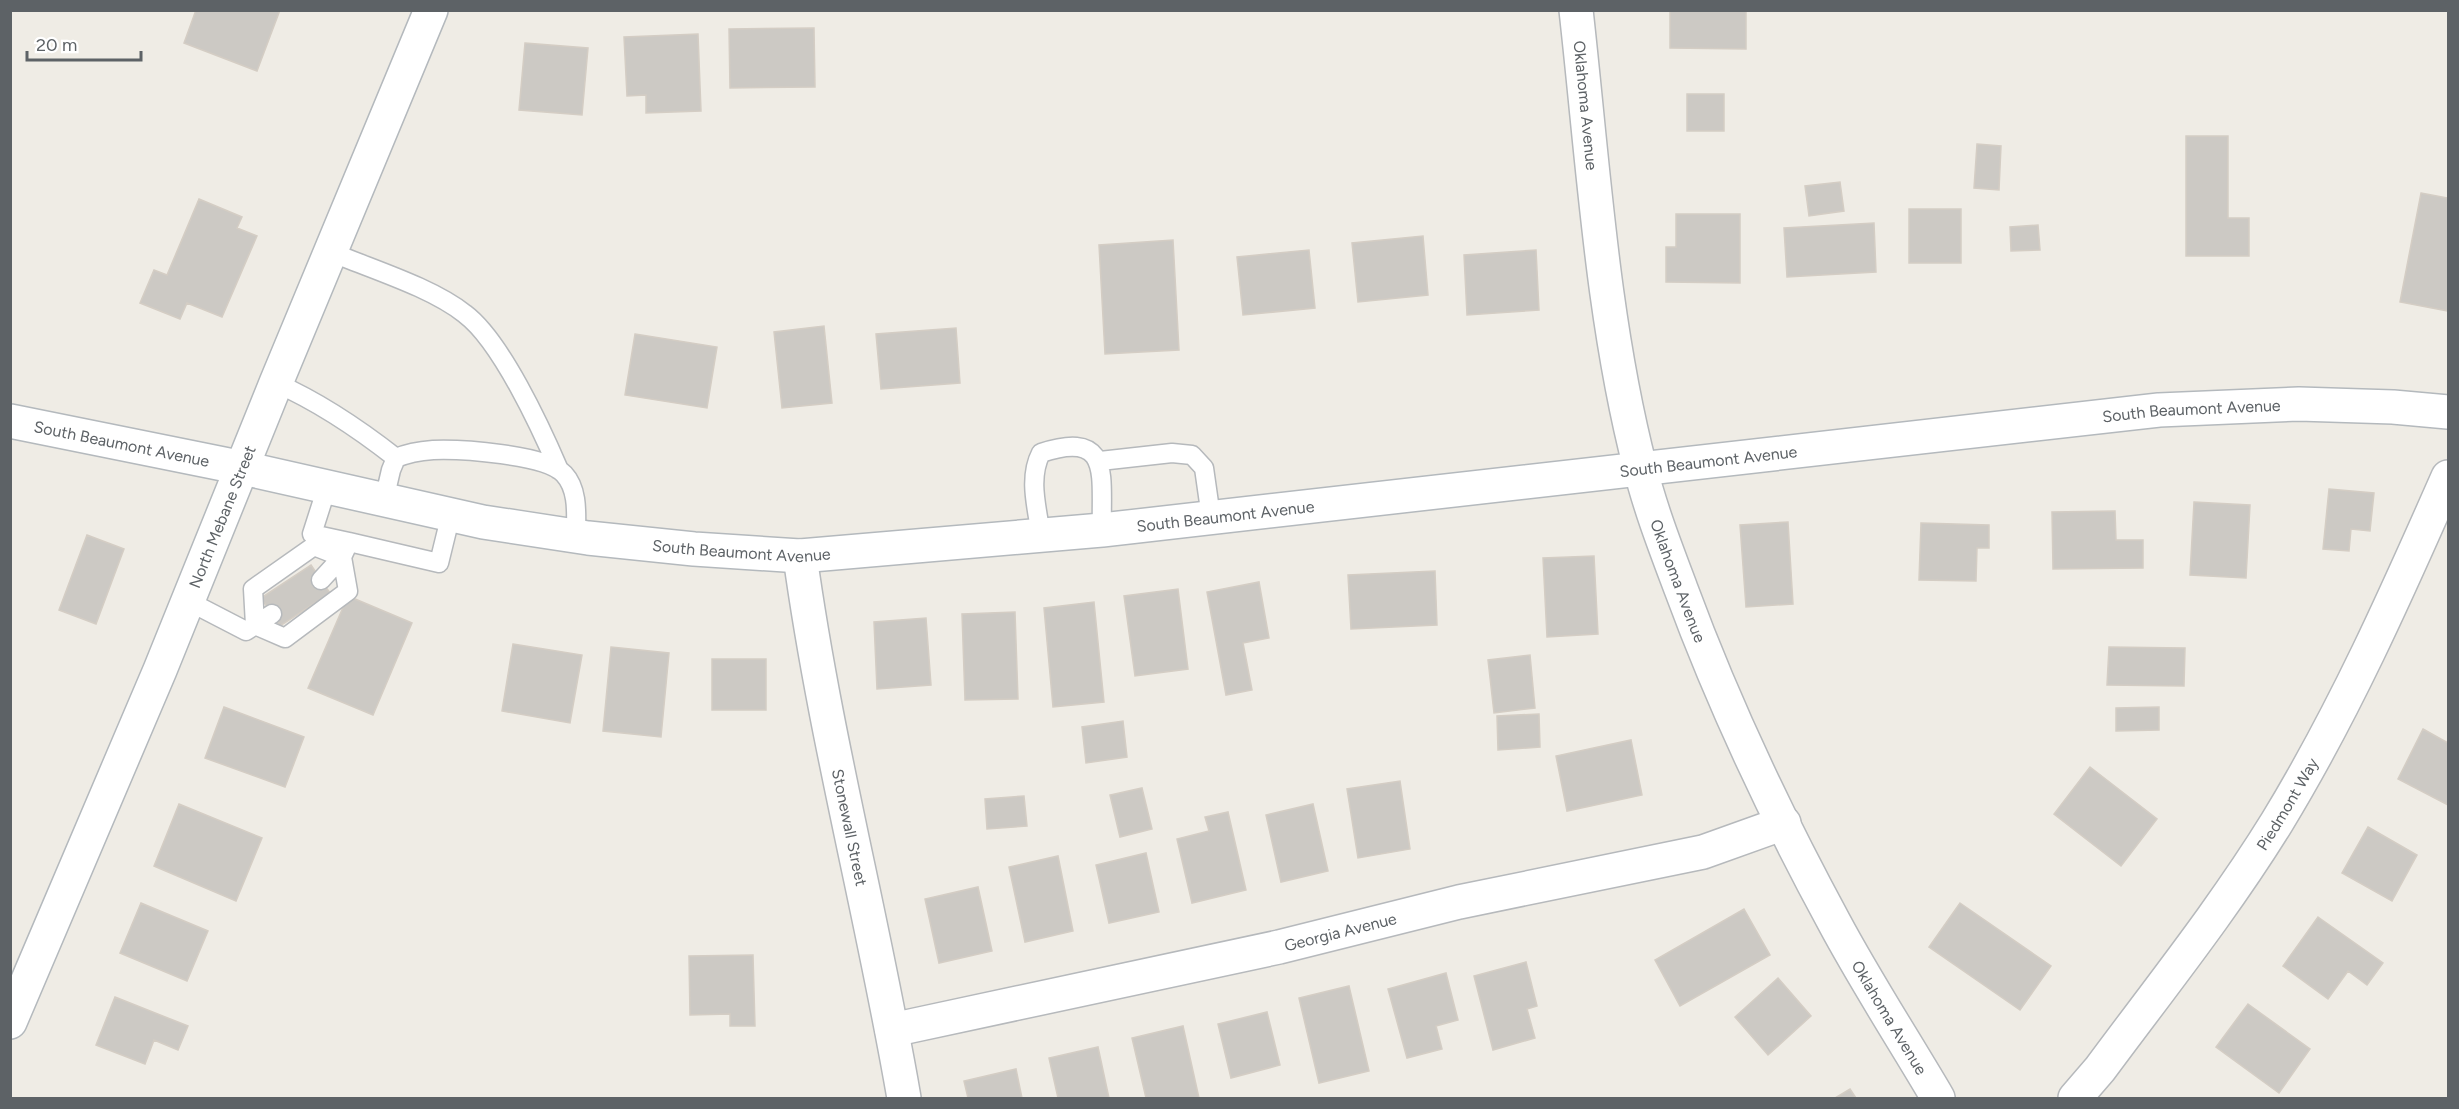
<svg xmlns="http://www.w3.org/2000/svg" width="2459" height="1109" font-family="Figtree,sans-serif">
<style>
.building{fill:#ccc9c4;stroke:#d4cdc4;stroke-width:1.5}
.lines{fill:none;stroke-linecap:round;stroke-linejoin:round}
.lane-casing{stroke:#b6b9bc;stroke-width:21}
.street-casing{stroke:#b6b9bc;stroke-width:36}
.secondary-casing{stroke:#b4b9bd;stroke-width:36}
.lane{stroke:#fff;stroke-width:18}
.street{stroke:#fff;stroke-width:33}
.secondary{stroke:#fff;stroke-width:33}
.labels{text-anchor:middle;stroke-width:6;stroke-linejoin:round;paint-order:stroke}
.street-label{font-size:16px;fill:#5d6266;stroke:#fff}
</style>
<rect width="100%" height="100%" fill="#efece5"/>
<path class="building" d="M196,10H280L257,71L184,43Z
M1670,10H1746V49L1670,48Z
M814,28L815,87L730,88L729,29Z
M698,34L701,111L646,113V95L627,96L624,37Z
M525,43L588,48L582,115L519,110Z
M1687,94H1724V131H1687Z
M2186,136H2228V218H2249V256H2186Z
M1977,144L2001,146L1999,190L1974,188Z
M1840,182L1844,211L1809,216L1805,186Z
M2421,193L2448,198V311L2400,302Z
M199,199L242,217L237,228L257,236L222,317L187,303L180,319L140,303L154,270L167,275Z
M1909,209H1961V263H1909Z
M1676,214H1740V283L1666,282V247H1676Z
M1874,223L1876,272L1787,277L1784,228Z
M2038,225L2040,250L2011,251L2010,227Z
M1423,236L1428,295L1358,302L1352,243Z
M1173,240L1179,350L1105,354L1099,245Z
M1309,250L1315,308L1243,315L1237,257Z
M1536,250L1539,310L1467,315L1464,255Z
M824,326L832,403L782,408L774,332Z
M956,328L960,383L881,389L876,334Z
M635,334L717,347L707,408L625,395Z
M2329,489L2374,493L2370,531L2351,529L2349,551L2323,549Z
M2194,502L2250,505L2246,578L2190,575Z
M2115,511L2116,540H2143V568L2053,569L2052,512Z
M1788,522L1793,604L1746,607L1740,525Z
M1921,523L1989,525V548H1977L1976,581L1919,580Z
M87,535L124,549L96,624L59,610Z
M1594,556L1598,634L1547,637L1543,558Z
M311,565L330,593L280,626L261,598Z
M1435,571L1437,625L1351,629L1348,575Z
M1259,582L1269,638L1243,643L1252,690L1226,695L1207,592Z
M1178,589L1188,669L1135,676L1124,596Z
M348,596L412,623L373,715L308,688Z
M1094,602L1104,702L1053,707L1044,608Z
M1015,612L1018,699L965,700L962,614Z
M926,618L931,685L877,689L874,622Z
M513,644L582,655L570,723L502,711Z
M611,647L669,653L661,737L603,731Z
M2109,647L2185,648L2184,686L2107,685Z
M1530,655L1535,708L1494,713L1488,660Z
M712,659H766V710H712Z
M224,707L304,737L285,787L205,758Z
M2159,707V730L2116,731V708Z
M1539,714L1540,747L1498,750L1497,716Z
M1123,721L1127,757L1086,763L1082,727Z
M2423,729L2448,743V805L2398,779Z
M1631,740L1642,795L1567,811L1556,756Z
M2090,767L2157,819L2121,866L2054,814Z
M1400,781L1410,849L1358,858L1347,789Z
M1142,788L1152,829L1120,837L1110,795Z
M1024,796L1027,826L987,829L985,799Z
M179,804L262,838L236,901L154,866Z
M1313,804L1328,871L1281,882L1266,815Z
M1228,812L1246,890L1192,903L1177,839L1209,831L1205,817Z
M2368,827L2417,855L2392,901L2342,873Z
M1146,853L1159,912L1109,923L1096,865Z
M1058,856L1073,931L1025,942L1009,867Z
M978,887L992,951L939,963L925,899Z
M141,903L208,931L187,981L120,953Z
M1960,903L2051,966L2020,1010L1929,947Z
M1744,909L1770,955L1680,1006L1655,960Z
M2318,917L2383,963L2367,985L2348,971L2328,999L2283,966Z
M753,955L755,1026H730V1014L690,1015L689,956Z
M1526,962L1537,1006L1527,1009L1535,1038L1493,1050L1474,976Z
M1446,973L1458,1020L1436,1026L1442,1049L1407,1058L1388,989Z
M1778,978L1811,1016L1768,1055L1735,1017Z
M1349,986L1369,1071L1319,1083L1299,998Z
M115,997L188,1026L178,1050L154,1040L145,1064L96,1045Z
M2248,1004L2310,1049L2279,1093L2216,1047Z
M1267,1012L1280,1065L1231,1078L1218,1024Z
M1183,1026L1199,1098H1146L1132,1038Z
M1098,1047L1109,1098H1058L1049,1058Z
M1016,1069L1022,1098H968L964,1081Z
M1850,1089L1856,1098H1835Z"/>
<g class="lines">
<defs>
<path id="lane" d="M331,252C371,269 431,287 465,314C501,341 541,428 559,470
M276,383C319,402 359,429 396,458
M1100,461L1172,453L1192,455L1204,468L1211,517
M384,500L391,470L396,458C408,453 420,451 433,450C459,449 546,454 564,474C579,490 576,516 576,536
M1041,535C1037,508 1028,478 1041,453C1114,429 1100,478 1102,530
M349,542L439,563L451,514
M314,546L342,557L348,591L285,638L255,625L253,589Z
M321,580L342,557L349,542L312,534L327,487
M188,601L246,631L272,614"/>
<g id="street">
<path id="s1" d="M1576,10C1593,161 1602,320 1640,467C1650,508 1666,549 1681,589C1723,703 1776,815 1834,922C1866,982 1904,1040 1938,1098"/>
<path id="s2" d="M800,556C825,738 873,917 904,1098"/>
<path id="s3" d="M892,1030L1279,947L1459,902L1703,852L1784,823"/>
<path id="s4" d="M2075,1098L2100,1069C2160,988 2224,908 2277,822C2344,712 2396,595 2448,477"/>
</g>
<g id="secondary">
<path id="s5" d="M10,421L243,468L483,522L588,538L694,549L800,556L1102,530L2159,410L2299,404L2393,407L2448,412"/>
<path id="s6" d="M10,1022L160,670L276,383L431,10"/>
</g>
</defs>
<use href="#lane" class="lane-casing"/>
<use href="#street" class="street-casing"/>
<use href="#secondary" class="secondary-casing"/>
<use href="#lane" class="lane"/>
<use href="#street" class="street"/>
<use href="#secondary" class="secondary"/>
</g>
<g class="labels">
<g class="street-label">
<text dy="6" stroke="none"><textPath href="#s1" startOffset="96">Oklahoma Avenue</textPath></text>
<text dy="6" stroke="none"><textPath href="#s5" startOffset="2202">South Beaumont Avenue</textPath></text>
<text dy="6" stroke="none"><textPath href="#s5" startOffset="114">South Beaumont Avenue</textPath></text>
<text dy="6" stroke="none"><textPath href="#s5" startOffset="1716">South Beaumont Avenue</textPath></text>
<text dy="6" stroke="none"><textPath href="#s5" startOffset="1230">South Beaumont Avenue</textPath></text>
<text dy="6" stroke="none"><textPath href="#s6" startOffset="548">North Mebane Street</textPath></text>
<text dy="6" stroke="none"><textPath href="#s5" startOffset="744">South Beaumont Avenue</textPath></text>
<text dy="6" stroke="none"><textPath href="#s1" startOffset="582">Oklahoma Avenue</textPath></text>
<text dy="6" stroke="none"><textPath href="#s4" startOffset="363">Piedmont Way</textPath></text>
<text dy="6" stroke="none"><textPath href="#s2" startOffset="276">Stonewall Street</textPath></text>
<text dy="6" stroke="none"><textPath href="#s3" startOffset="459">Georgia Avenue</textPath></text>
<text dy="6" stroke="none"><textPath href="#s1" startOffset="1068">Oklahoma Avenue</textPath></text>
</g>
</g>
<rect width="2459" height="1109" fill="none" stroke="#5d6266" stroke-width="24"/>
<path d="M27 51v9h114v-9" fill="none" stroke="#5d6266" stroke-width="3"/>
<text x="36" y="51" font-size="18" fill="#5d6266" stroke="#ffffff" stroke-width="4.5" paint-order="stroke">20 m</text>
</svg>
